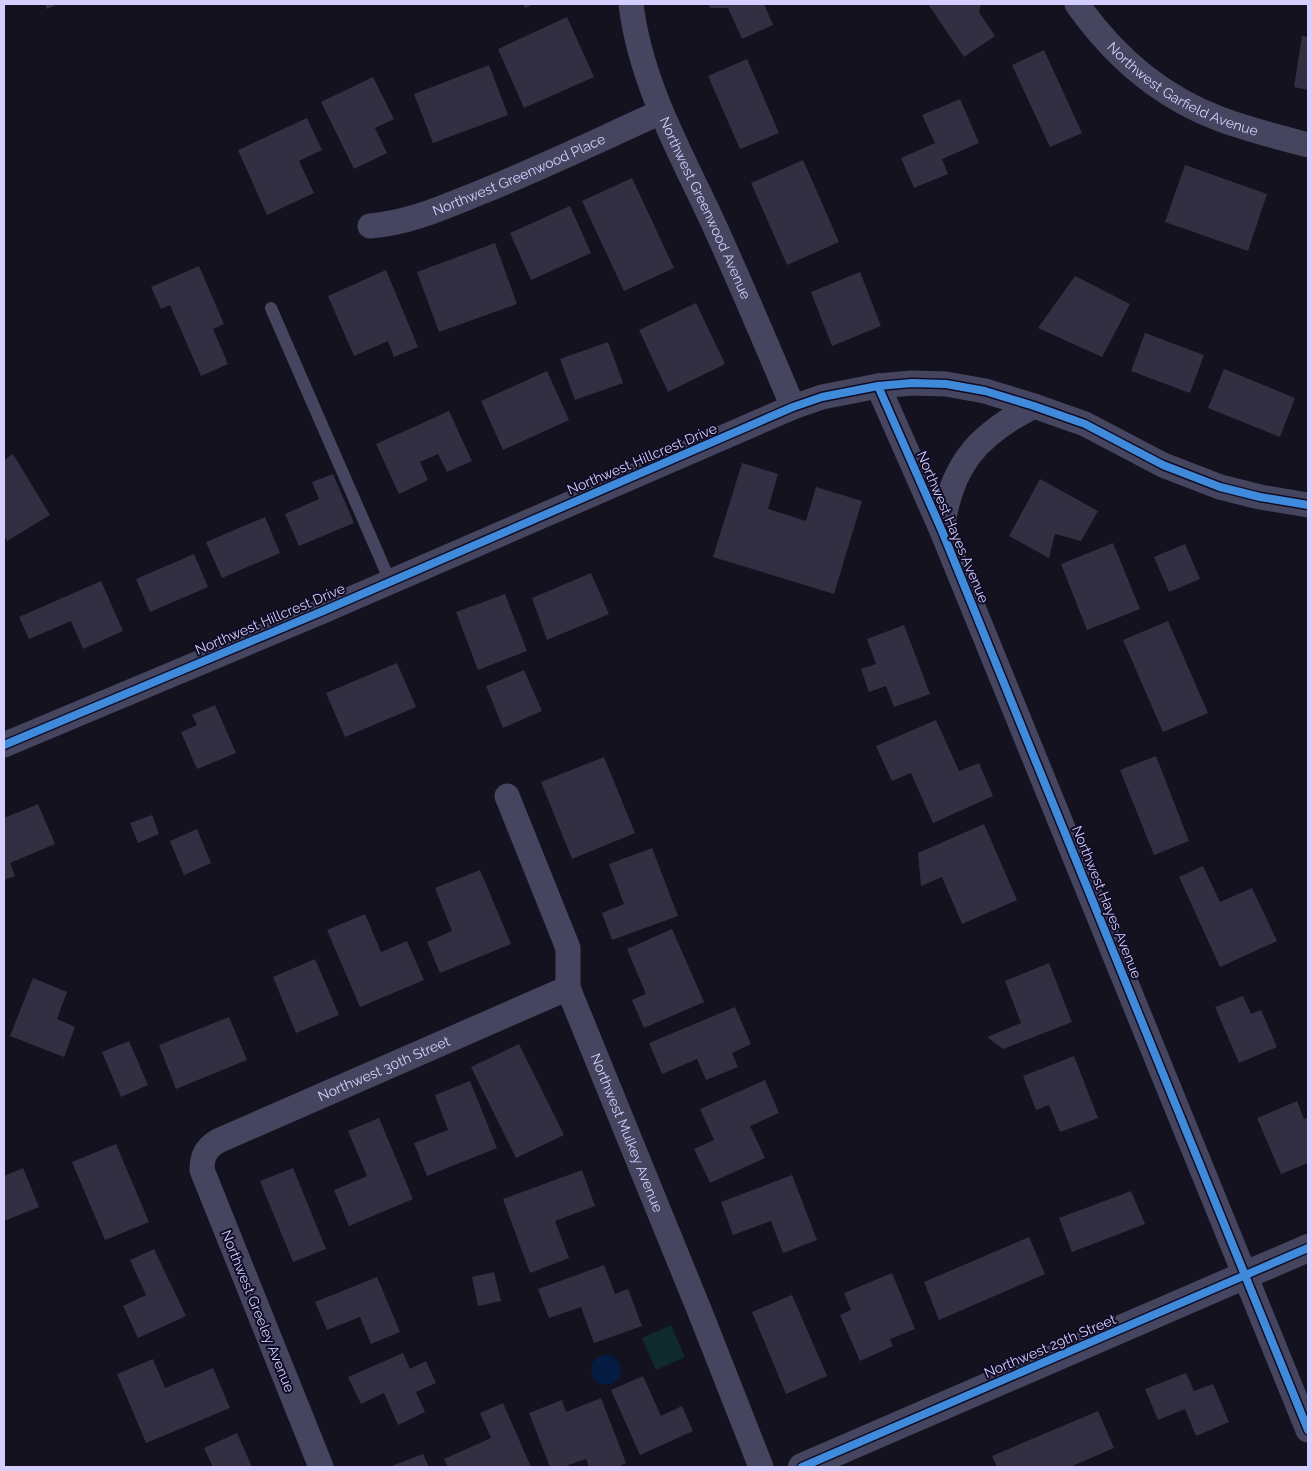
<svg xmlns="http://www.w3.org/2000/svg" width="1312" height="1471" font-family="Raleway,sans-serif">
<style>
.green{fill:#0f2b2c}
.water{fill:#051b42}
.building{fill:#322f42}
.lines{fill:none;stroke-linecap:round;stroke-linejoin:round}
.service{stroke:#464560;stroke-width:12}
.minor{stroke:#464560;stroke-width:25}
.tertiary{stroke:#464560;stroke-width:28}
.cycleway-casing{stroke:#100c25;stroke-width:11}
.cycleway{stroke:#408adc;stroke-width:8}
.labels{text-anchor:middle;stroke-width:4;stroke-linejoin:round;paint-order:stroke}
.street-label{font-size:14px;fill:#d5cfff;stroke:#100c25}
</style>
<rect width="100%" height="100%" fill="#14121f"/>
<path class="green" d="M671,1325L685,1357L656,1370L642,1338Z"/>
<path class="water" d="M591 1370a15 15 0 1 1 30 0a15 15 0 1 1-30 0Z"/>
<path class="building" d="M45,4H58L47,9Z
M523,4H534L525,8Z
M708,4H764L773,25L742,39L728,8H710Z
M928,4H981L979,12L995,36L964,57Z
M567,17L594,77L524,108L498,49Z
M1302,36L1308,37V90L1294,87Z
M1044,50L1082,133L1050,147L1012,65Z
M747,59L779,133L740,149L708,76Z
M489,65L508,115L433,143L414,94Z
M373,77L394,119L375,128L387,153L354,169L321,102Z
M960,99L979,143L942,159L948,174L914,188L901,158L935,143L922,115Z
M307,118L322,150L299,161L314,193L267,215L238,150Z
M803,160L839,242L787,265L751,183Z
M1185,165L1267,194L1248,251L1165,222Z
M632,178L674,268L624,291L582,201Z
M570,206L591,253L531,280L510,233Z
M495,243L517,304L439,332L417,272Z
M199,266L224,324L213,329L228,364L201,376L170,305L161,309L151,287Z
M386,270L418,347L394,357L388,341L354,356L328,296Z
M860,272L881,326L832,346L811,292Z
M1075,276L1130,304L1102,357L1038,328Z
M696,303L725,364L668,392L639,330Z
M1145,333L1204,355L1190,393L1131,371Z
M608,342L623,383L575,400L560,359Z
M1224,369L1295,398L1280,437L1208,408Z
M547,371L569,420L503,450L481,401Z
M449,411L472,461L447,472L438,454L420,462L428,480L399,494L376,444Z
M13,454L50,515L7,541L4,535V460Z
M742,463L778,474L768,509L806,521L816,487L862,501L834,594L713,557Z
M333,474L354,523L299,546L285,514L319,499L312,482Z
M1040,479L1098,511L1081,541L1055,534L1049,558L1009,536Z
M265,517L280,553L222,578L206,542Z
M1113,543L1140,609L1087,630L1061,564Z
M1185,544L1200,579L1169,592L1154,557Z
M194,554L208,587L150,612L136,579Z
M591,573L609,614L547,640L532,598Z
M101,581L123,631L83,649L71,621L29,639L19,617Z
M505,594L527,651L478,670L456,612Z
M1168,621L1208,713L1163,732L1123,640Z
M904,625L930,694L894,707L886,686L869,692L861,669L876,664L867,639Z
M397,663L416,707L345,737L326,693Z
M524,670L542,711L503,728L486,686Z
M215,705L236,753L197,769L181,732L197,725L192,715Z
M936,720L959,771L979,763L993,796L933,823L911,773L892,781L876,746Z
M1156,756L1189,841L1154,855L1120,770Z
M604,757L635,833L572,859L541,782Z
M38,804L55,844L10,863L15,876L4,880V818Z
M152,815L159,834L138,843L130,823Z
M984,824L1017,900L962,924L942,877L921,886L918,853Z
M197,829L211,863L184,875L170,841Z
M652,848L678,916L612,940L602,913L624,904L609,864Z
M1203,866L1220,902L1252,888L1277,941L1220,967L1179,877Z
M480,870L511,944L440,973L427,942L452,931L435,888Z
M365,914L381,952L407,941L424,980L360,1007L327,930Z
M672,929L704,1002L644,1028L632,1000L646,994L627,949Z
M315,959L339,1015L296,1033L273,977Z
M1049,963L1072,1022L1003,1049L987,1037L1021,1023L1005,981Z
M33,978L67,992L57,1019L75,1027L64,1057L10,1036Z
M1243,996L1251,1014L1261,1010L1277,1047L1239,1063L1215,1007Z
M735,1007L751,1044L732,1053L738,1067L706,1080L697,1059L662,1074L649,1043Z
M229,1017L247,1060L176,1089L159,1045Z
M129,1041L148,1085L121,1097L102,1052Z
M519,1044L564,1135L516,1158L471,1067Z
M1074,1056L1098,1118L1060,1132L1049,1105L1036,1110L1023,1076Z
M765,1080L779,1113L750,1126L765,1158L710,1183L694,1149L714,1140L700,1109Z
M470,1081L497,1148L427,1176L414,1143L448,1130L435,1095Z
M1297,1101L1304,1119L1308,1117V1163L1281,1174L1257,1118Z
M379,1118L413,1199L349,1226L334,1190L367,1176L348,1131Z
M116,1144L149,1222L105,1240L72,1162Z
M23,1168L39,1207L4,1221V1176Z
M293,1168L326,1249L293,1262L260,1181Z
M582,1170L595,1206L555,1221L569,1258L530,1273L503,1199Z
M792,1175L817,1240L783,1253L771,1221L733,1235L721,1202Z
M1131,1191L1145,1224L1072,1252L1059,1218Z
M1029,1237L1045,1274L939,1320L924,1282Z
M154,1249L186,1316L138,1338L123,1306L146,1295L130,1260Z
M604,1265L615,1294L628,1289L642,1326L594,1343L581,1307L549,1318L538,1289Z
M494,1272L501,1301L478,1306L472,1277Z
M892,1273L915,1329L890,1339L893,1346L860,1361L840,1315L851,1310L844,1293Z
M377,1277L400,1332L371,1344L360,1317L327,1330L315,1302Z
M792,1295L827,1376L786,1394L752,1312Z
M403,1353L410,1369L426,1361L436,1383L416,1392L425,1412L398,1425L384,1393L361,1404L348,1377Z
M153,1359L165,1388L213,1368L230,1408L146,1443L117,1374Z
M1186,1373L1194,1391L1213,1384L1229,1422L1196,1436L1185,1409L1158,1420L1145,1389Z
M643,1376L661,1416L682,1406L693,1431L640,1455L611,1390Z
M601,1398L626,1463L617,1467H589L586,1459L563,1467H550L529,1413L562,1400L566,1412Z
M503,1403L531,1467H448L444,1459L491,1438L480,1413Z
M1098,1411L1114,1448L1070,1467H997L992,1456Z
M237,1433L252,1467H213L204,1448Z
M423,1454L429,1467H389Z"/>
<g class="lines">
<path class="service" d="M271,308L390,581"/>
<g class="minor">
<path id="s1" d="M631,4C640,80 678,148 710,216C739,279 766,343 793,407"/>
<path id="s2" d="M1077,4C1113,55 1161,97 1220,119C1249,130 1279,137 1308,145"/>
<path id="s3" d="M370,226C409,223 444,207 479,193C541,168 601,139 661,112"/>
<path d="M878,386L942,531L1308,1430"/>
<path d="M942,531C950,466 977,435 1034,406"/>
<path d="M4,745L323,611L793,407L822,397L878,386L912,383L946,384L985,391L1034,406L1085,424L1163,465L1220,487L1260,497L1308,505"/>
<path id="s4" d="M507,796L568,948V988L700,1312L761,1467"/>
<path id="s5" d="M321,1467L202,1170C202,1156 206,1148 218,1141L568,988"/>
</g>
<path class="tertiary" d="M802,1467L1308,1248"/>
<defs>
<path id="cycleway" d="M878,386L942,531L1308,1430
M4,745L323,611L793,407L822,397L878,386L912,383L946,384L985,391L1034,406L1085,424L1163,465L1220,487L1260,497L1308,505
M802,1467L1308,1248"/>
</defs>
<use href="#cycleway" class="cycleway-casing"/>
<use href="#cycleway" class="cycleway"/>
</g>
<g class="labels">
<g class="street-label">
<text dy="5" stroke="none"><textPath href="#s2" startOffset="139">Northwest Garfield Avenue</textPath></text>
<text dy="5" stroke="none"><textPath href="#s3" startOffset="158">Northwest Greenwood Place</textPath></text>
<text dy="5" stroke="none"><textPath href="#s1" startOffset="218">Northwest Greenwood Avenue</textPath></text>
<text transform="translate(642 459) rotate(-23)" y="5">Northwest Hillcrest Drive</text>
<text transform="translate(953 527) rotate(67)" y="5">Northwest Hayes Avenue</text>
<text transform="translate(270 619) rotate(-23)" y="5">Northwest Hillcrest Drive</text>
<text transform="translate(1107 902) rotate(68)" y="5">Northwest Hayes Avenue</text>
<text dy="5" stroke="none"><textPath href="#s5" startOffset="536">Northwest 30th Street</textPath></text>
<text dy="5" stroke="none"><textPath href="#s4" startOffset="360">Northwest Mulkey Avenue</textPath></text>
<text transform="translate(258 1311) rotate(68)" y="5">Northwest Greeley Avenue</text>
<text transform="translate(1050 1346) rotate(-23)" y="5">Northwest 29th Street</text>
</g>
</g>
<rect width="1312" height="1471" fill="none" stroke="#d5cfff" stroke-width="10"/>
</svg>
